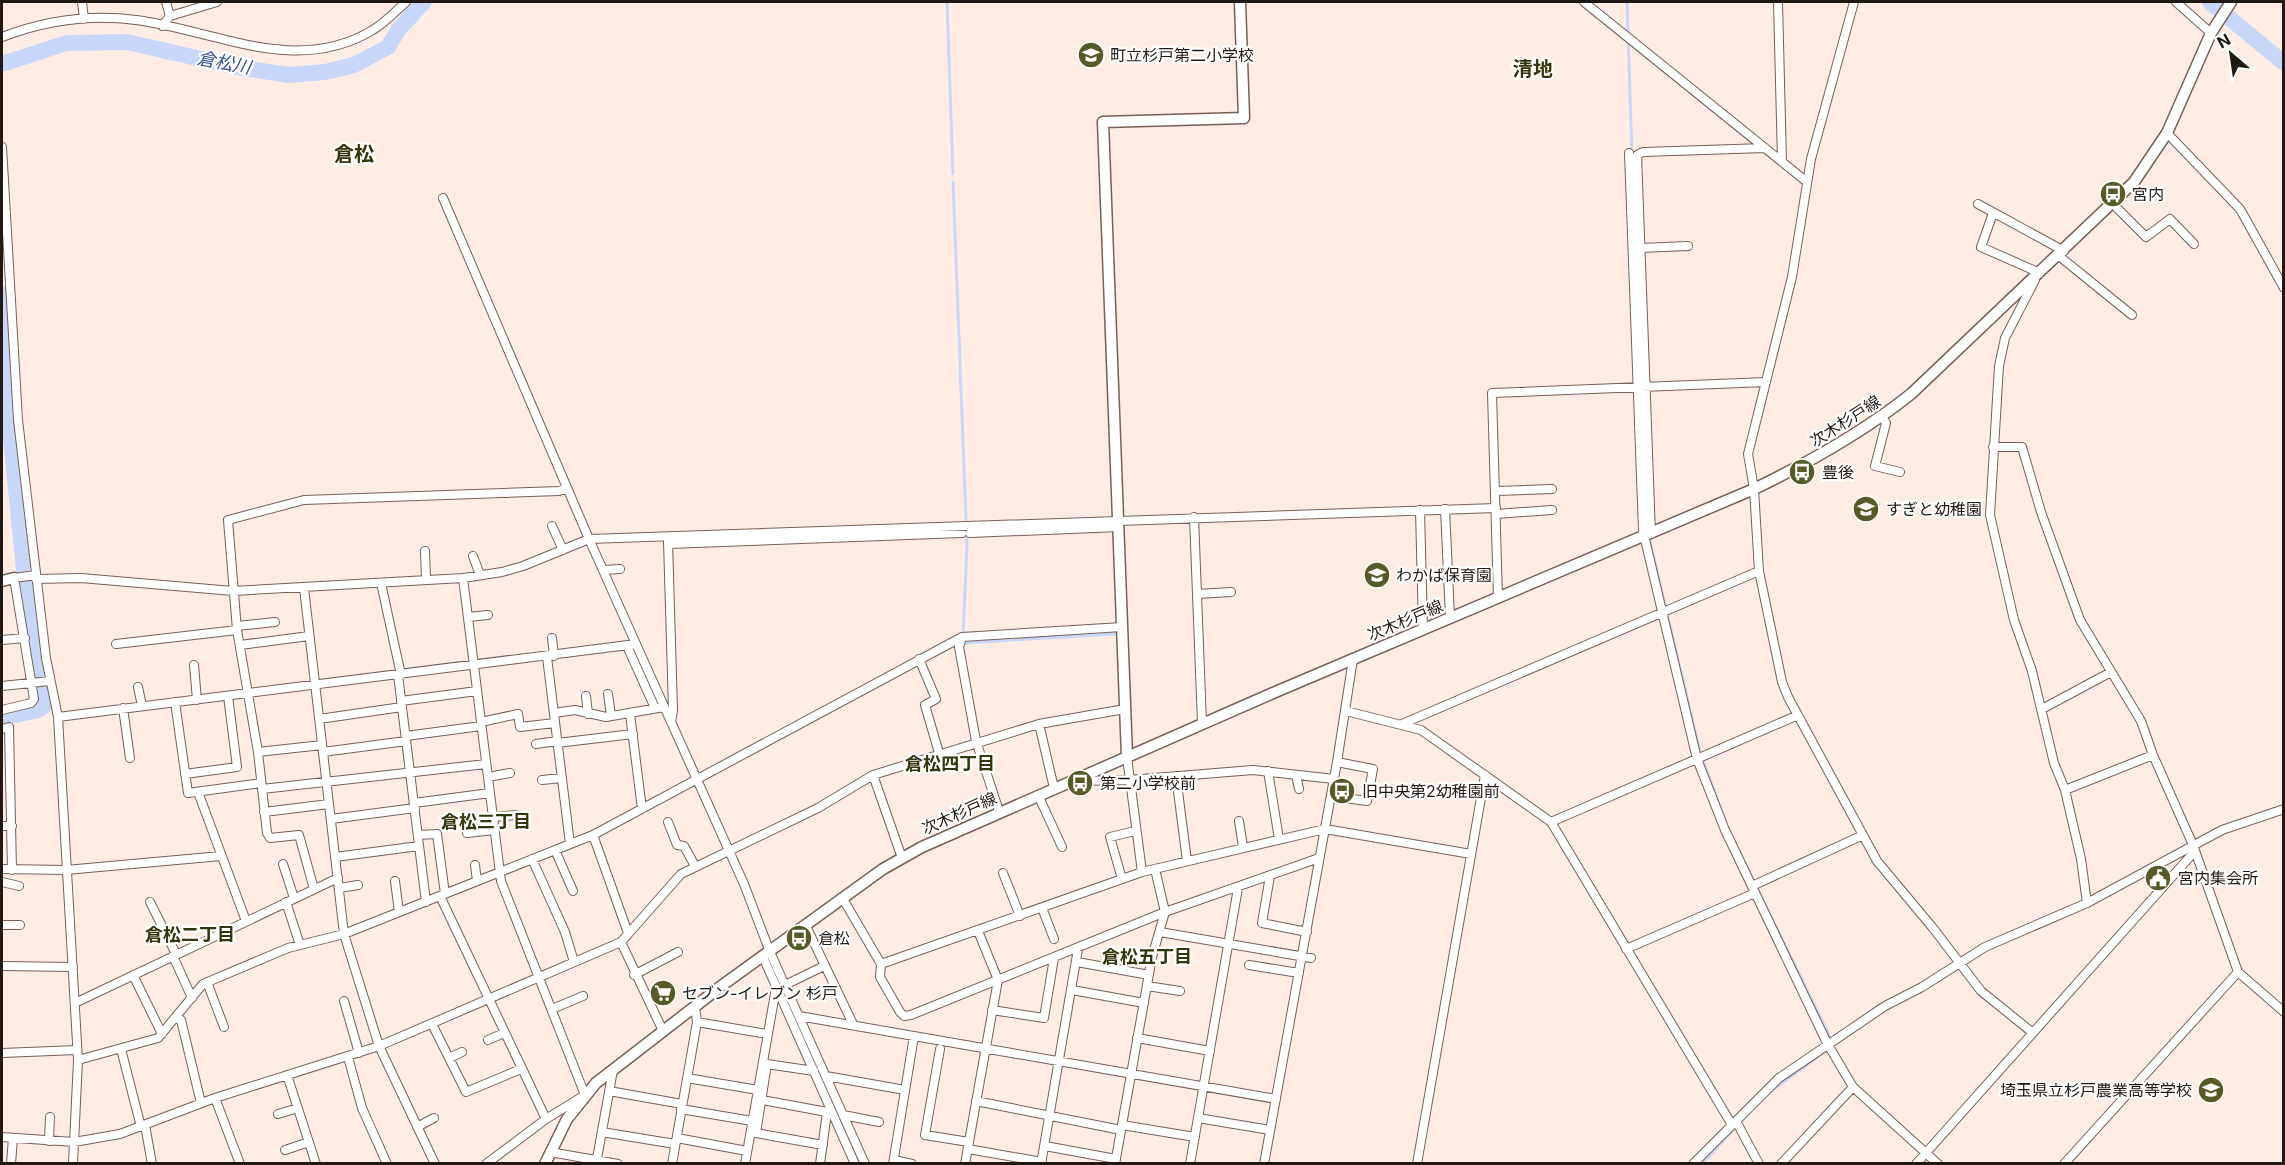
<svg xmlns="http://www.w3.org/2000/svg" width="2285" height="1165" font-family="Inter,'Noto Sans JP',sans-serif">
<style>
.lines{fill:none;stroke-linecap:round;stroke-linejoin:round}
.stream{stroke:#c8d7f8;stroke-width:3}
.river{stroke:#c8d7f8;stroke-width:16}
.street-casing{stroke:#785f55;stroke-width:10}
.secondary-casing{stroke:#785f55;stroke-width:13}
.street{stroke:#fff;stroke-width:8}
.secondary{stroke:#fff;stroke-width:10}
.labels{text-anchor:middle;stroke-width:4.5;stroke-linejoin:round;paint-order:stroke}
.poi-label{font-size:16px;fill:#211713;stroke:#fff;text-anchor:start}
.street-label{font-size:16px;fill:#211713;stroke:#fff}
.water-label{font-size:18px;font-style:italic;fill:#345090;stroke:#fff}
.neighbourhood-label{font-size:18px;font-weight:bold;fill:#33350c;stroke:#fff}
.quarter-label{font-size:20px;font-weight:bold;fill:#33350c;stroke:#fff}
</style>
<rect width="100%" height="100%" fill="#ffede5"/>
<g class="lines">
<path class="stream" d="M947,2L953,174
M1627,2L1632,156
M953,182L967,545L963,636
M1638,286L1641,363
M1643,415L1645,495
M1649,537L1700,752L1725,820
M963,643L1115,634
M1740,853L1834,1045L1770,1092
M1702,1164L1748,1114"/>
<path class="river" d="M2210,2L2284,63
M2,64L67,43L127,42L236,67L289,75L325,72L354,65L388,47L399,29L424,2
M2,294L9,418L25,581L46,704L38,710L2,718"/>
<defs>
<path id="street" d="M82,2L84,19
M166,2L170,16
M1584,2L1807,182
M1778,2L1782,162
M1854,2L1811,159L1792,277L1748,454L1754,489L1759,571L1782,682L1788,697L1877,861L1933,928L1981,991L2033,1033
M2176,2L2211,33
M162,26L170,16L217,2
M2,37C44,21 90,14 136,20C214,30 295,76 371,31C384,24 395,12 406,2
M2167,133L2240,209L2284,288
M2,147L18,420L46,658L58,717L636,644L744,884L770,952L865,1164
M1629,153L1643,531L1697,759L1725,830L1827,1043L1853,1087L1938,1164
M1978,204L2064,251
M2114,205L2146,237L2170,219L2194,244
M1993,213L1981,247L2040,273
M1640,248L1688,246
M2059,256L2132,315
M2035,280L2005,338L1999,366L1990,515L2014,620L2032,671L2054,763L2065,790L2081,859L2087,903
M1882,417L1886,423L1875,466L1900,472
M1993,447H2022L2041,512L2080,620L2141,721L2153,755L2193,845L2238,972
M1496,491L1552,489
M1445,509L1450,617
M1420,510L1423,629
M1496,514L1552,510
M1194,517L1202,723
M552,526L563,550
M970,533L1119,527
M1651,534L1637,155L1643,152L1765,148
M668,541L673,710L671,722
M668,544L962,533
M425,551L426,580
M473,556L480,575
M603,570L620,569
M463,578L501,881L585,1095L546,1119L486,1164
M36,579L81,578L233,591L463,578L502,572L523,566L589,539L443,198
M381,583L401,675
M304,588L344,934L379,1046L435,1164
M1197,594L1231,592
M1498,598L1492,393L1766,382
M468,617L488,615
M237,626L275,622
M962,637L959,647L976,741L999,811
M552,638L554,656
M2,640L25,638
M116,644L237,630
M636,644L589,539L1496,508
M240,645L309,636
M627,646L655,708
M547,657L570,844
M919,659L936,699L925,705L939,753
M194,665L197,700
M398,675L426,902
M2,686L50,681
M138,687L142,706
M608,694L611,716
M586,696L588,714
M401,701L477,691
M175,702L188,793L261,783
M123,708L130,758
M2042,709L2111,672
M2,710L31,703L34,699L14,578L36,575
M1346,711L1421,730L1551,822L1732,1125
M554,713L575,710L606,717L664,707
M630,714L642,809
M58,717L78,1060L73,1164
M319,719L402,707
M481,722L518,714L520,727L555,723
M1039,724L1054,788
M1402,724L1759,571
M2,729L9,727L12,870
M406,736L481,726
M557,743L633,734
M536,744L557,741
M258,752L322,745
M323,752L406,741
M1127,757L1142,872
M1268,771L1279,839
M185,774L237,767L228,696
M873,775L902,858
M1296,775L1299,789
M1176,776L1187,861
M488,777L510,773
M542,780L562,778
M1076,781L1129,780L1253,770L1334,779
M262,789L486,764
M2065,790L2153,755
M198,792L246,921
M1038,795L1062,847
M1331,796L1367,801L1373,769L1337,762
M414,803L490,793
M264,812L329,804
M493,817L516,815
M331,819L415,808
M1239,821L1243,847
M668,822L677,845L684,846L695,866
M1551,822L1796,716
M2,826H12
M467,833L494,830
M418,835L437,834L445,894
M593,835L628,933
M555,850L573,891
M335,857L419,846
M532,859L565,932L574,962
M283,864L294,898
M475,865L477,881
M2,869L66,870L221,856
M1003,873L1020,916
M1270,876L1262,923L1307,932
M1122,879L1110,837L1135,831
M395,881L399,912
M2,882L19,886
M1752,886L1863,835
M339,888L358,885
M314,889L299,835L270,838L267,833L258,752L237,630L228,520L304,500L559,491L567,488
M440,896L546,1119
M843,899L881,964L1142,872L1325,829L1471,854
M150,902L176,954
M286,902L300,945
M1042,908L1054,939
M2,925H20
M806,926L853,1024
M1160,932L1311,958
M621,942L663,1031
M1626,949L1755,893
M173,956L192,998
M763,957L855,1164
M1077,962L1149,975
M881,964L880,977L900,1012L904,1016L911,1015L1165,912L1319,858
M1249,965L1299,973
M2,966L73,967
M133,975L162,1034
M634,975L678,952
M207,982L224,1027
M785,985L824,966
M1147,986L1180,991
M1072,990L1144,1003
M344,1001L359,1053
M75,1003L338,878
M552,1009L583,996
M992,1010L1044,1018L1054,958
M799,1016L1276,1099
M176,1017L181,1020L201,1103
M697,1022L767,1034
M432,1024L466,1092L521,1069
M1137,1038L1210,1051
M488,1040L504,1033
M121,1049L141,1127
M940,1049L925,1135L969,1142
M2,1053L77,1050
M348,1057L362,1108L387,1164
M449,1058L462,1052
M78,1060L158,1038L203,984L288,948L344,934L593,835L962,637L1122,627
M814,1071L767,1064L756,1133L823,1145
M287,1075L316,1164
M826,1076L905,1090
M687,1078L758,1090
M609,1091L682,1104
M215,1098L240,1164
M762,1100L827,1112
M976,1101L1121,1130
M681,1109L752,1121
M278,1114L298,1108
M843,1115L879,1122
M1198,1118L1270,1130
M1736,1121L1759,1164
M145,1125L152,1164
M1122,1125L1195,1137
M417,1127L434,1118
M602,1132L675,1144
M2,1137L74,1142L120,1134L215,1098L379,1046L621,942L681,874L818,808L873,775L1039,724L1125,709
M677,1138L747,1151
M49,1141L50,1117
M1045,1146L1116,1159
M968,1149L1042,1162
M285,1150L309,1142
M550,1152L618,1164
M894,1160L912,1164
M11,1164L13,1138
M596,1164L613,1070
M672,1164L697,1022L695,1006
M745,1164L776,988
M820,1164L827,1112L831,1111
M893,1164L914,1036
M965,1164L998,980L978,931
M1041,1164L1078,949
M1115,1164L1152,957L1165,912L1155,869
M1190,1164L1238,888
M1264,1164L1337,762L1353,659
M1417,1164L1485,775
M1693,1164L1779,1078L1885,1006L1922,987L1985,947L2087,903L2222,830L2284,809
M1781,1164L1853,1087
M1916,1164L2195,851
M2064,1164L2238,972L2284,1012"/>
<path id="secondary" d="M2,581L14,578
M1127,757L1103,122L1244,118L1240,2
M545,1164L567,1119L596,1083L724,984L883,869L922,847L1273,693L1754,489C1810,462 1862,433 1911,394L2134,182L2167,133L2211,33L2231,2"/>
</defs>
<use href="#street" class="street-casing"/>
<use href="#secondary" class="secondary-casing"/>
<use href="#street" class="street"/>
<use href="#secondary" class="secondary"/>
</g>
<defs>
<symbol id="school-disc" viewBox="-11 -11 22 22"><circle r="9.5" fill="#575a28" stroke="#fff"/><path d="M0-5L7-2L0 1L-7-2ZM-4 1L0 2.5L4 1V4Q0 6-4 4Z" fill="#fff"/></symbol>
<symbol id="bus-disc" viewBox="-11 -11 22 22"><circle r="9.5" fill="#575a28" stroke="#fff"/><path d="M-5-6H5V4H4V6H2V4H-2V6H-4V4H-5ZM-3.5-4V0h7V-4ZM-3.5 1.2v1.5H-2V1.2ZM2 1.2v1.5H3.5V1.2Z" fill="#fff"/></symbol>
<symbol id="civic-disc" viewBox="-11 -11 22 22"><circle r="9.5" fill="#575a28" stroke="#fff"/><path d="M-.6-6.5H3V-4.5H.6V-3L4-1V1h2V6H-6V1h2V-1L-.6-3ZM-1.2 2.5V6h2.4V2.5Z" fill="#fff"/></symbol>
<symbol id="supermarket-disc" viewBox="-11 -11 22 22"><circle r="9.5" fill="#575a28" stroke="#fff"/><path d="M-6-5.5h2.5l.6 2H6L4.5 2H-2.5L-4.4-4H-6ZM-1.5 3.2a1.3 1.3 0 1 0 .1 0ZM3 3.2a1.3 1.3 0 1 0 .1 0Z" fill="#fff"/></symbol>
</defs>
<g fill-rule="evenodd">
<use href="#school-disc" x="1076" y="40" width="30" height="30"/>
<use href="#bus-disc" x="2098" y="179" width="30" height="30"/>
<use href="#bus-disc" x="1787" y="457" width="30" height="30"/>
<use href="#school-disc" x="1851" y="494" width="30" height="30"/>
<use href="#school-disc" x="1362" y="560" width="30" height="30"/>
<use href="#bus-disc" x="1065" y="768" width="30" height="30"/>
<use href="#bus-disc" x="1327" y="776" width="30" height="30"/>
<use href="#civic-disc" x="2143" y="863" width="30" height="30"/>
<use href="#bus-disc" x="784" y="923" width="30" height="30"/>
<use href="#supermarket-disc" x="648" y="978" width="30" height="30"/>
<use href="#school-disc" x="2196" y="1075" width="30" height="30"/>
</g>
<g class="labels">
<g class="poi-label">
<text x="1110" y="61">町立杉戸第二小学校</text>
<text x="2132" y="200">宮内</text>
<text x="1822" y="478">豊後</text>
<text x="1886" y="515">すぎと幼稚園</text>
<text x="1396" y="581">わかば保育園</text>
<text x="1100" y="789">第二小学校前</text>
<text x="1362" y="797">旧中央第2幼稚園前</text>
<text x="2178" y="884">宮内集会所</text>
<text x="818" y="944">倉松</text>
<text x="682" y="999">セブン-イレブン 杉戸</text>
<text x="2192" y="1096" text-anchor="end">埼玉県立杉戸農業高等学校</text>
</g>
<g class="street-label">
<text transform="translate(1845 421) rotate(-33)" y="6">次木杉戸線</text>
<text transform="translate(1405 620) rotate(-23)" y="6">次木杉戸線</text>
<text transform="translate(959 813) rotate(-24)" y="6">次木杉戸線</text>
</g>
<g class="water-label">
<text transform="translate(224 63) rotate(11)" y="6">倉松川</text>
</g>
<g class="neighbourhood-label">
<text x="950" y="770">倉松四丁目</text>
<text x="486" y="828">倉松三丁目</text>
<text x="190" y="941">倉松二丁目</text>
<text x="1147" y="963">倉松五丁目</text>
</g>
<g class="quarter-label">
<text x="1533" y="76">清地</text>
<text x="354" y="161">倉松</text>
</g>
</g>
<rect width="2285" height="1165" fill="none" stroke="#211713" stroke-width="6"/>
<g transform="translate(2231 54) rotate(331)" stroke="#ffffff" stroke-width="4.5" paint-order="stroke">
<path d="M0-4.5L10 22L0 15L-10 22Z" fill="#211713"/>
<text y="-9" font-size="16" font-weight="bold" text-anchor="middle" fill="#211713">N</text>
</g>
</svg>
